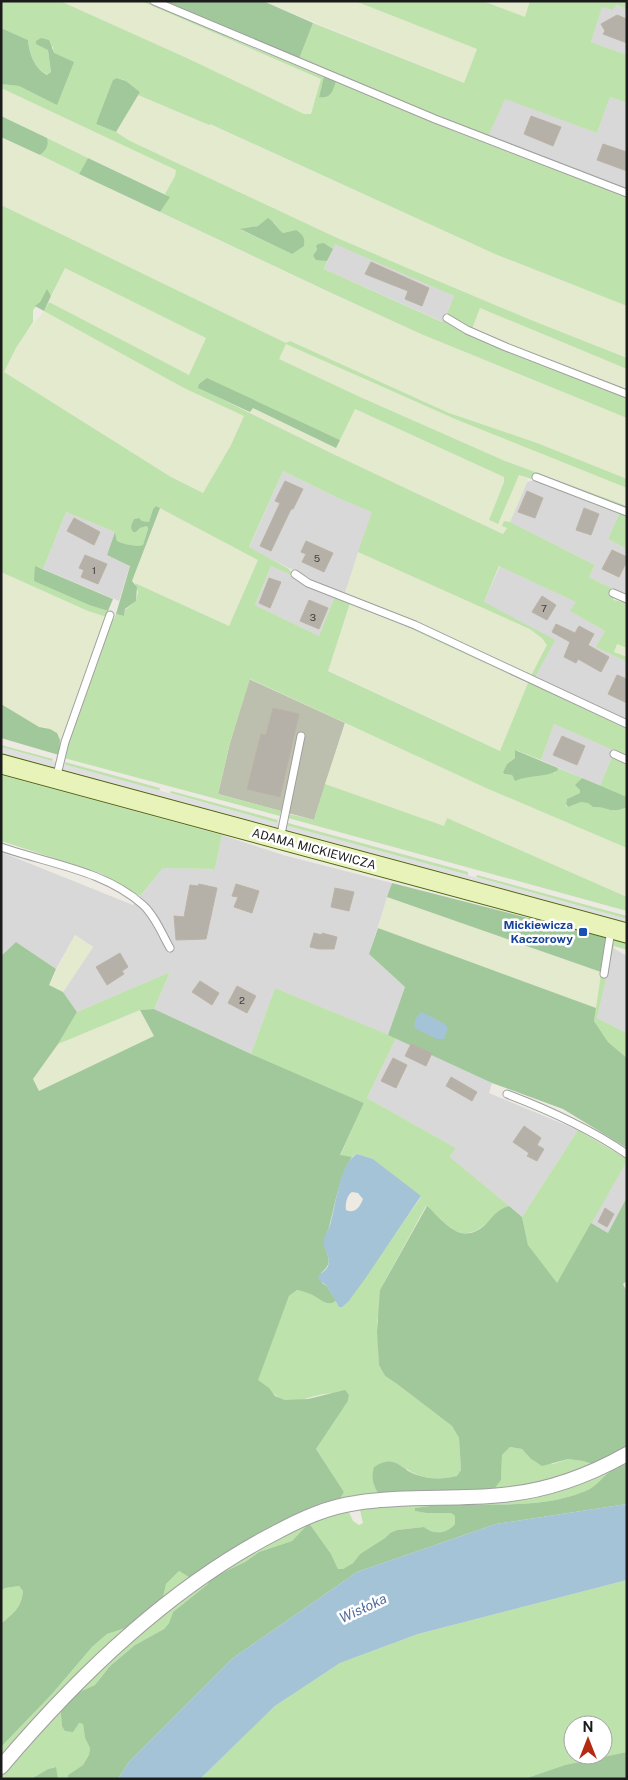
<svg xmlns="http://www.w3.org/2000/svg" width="628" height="1780" font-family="'Public Sans',sans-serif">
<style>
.residential{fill:#d9d8d8}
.construction{fill:#bdbfae}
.farmland{fill:#e3eace}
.grass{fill:#bee2ab;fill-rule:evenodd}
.forest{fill:#a0c89a}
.parking{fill:#dfdfdf}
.water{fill:#a5c3d6;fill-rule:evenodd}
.building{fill:#b5b0a8;stroke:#bcb3a5}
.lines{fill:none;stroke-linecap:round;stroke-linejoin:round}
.lane-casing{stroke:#9f9f9f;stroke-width:9}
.street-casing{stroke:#9f9f9f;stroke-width:16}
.secondary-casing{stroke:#4f670e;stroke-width:21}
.lane{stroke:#fff;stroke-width:7}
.street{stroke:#fff;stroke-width:14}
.secondary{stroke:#e7f3b9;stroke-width:19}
.transit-dot{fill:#1a4fb4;stroke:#fff;stroke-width:2}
.labels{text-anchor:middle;stroke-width:5;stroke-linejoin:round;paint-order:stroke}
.number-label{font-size:10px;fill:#42403e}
.street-label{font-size:12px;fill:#1b1b1b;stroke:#fff}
.transit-label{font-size:12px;font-weight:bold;fill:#164399;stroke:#fff;text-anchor:end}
.water-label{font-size:14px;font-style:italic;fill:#516da2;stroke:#fff}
</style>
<rect width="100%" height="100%" fill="#eceae2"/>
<path class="residential" d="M615,5L627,9V55L591,42L602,6Z
M610,97L627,103V189L488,137L505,98L597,133Z
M335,243L454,296L443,322L324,269Z
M283,471L338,498L373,512L345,593L323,585L249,548Z
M535,480L619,514L608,539L627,549V596L589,577L595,565L510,522L527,482Z
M66,512L115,532L107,555L130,565L119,601L43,569Z
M271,566L293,576L305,585L335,596L319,636L255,605Z
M500,566L577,602L571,611L605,631L597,647L627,662V720L534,677L484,602Z
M554,724L615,750L600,786L541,760Z
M222,835L283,855L392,883L369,954L405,987L388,1035L275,988L251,1054L154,1009L170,972L77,1012L63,992L93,947L75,935L56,969L16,942L1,956V852L133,905L163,868L215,869Z
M613,948L627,956V1033L597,1018Z
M396,1038L492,1083L489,1093L578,1130L522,1217L450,1157L456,1148L367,1098Z
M627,1161V1197L608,1233L591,1223Z"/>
<path class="construction" d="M249,679L345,723L314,820L218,794L230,743Z"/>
<path class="farmland" d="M60,1H141L322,79L311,114H304L189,59Z
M263,1H355L477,49L464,83Z
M483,1H530L525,17Z
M1,88L176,170L175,176L169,189L165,194L1,116Z
M138,95L208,125L209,124L495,254L627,306V358L531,320L412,270L335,237L130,141L116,132Z
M1,137L315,286L421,334L627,418V479L537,443L449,413L290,341L287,343L368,381L455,419L627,488V506L505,461L360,397L279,359L286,343L1,205Z
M65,268L206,338L189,375L128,345L49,302Z
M480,308L627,369V392L472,329Z
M44,311L184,388L245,416L231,445L203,493L171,477L4,372L24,335Z
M253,407L336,448L354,409L504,477V482L489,520L497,524L519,475L528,479L510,522L504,521L502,526L507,528L504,534L333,454L250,412Z
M160,508L258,560L229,626L132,581Z
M358,552L481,605L530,629L542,638L547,645L531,676L443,634L345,593Z
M1,572L88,611L107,617L62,740H60L57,733L45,727L39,728L1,704Z
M350,603L432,638L528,684L500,751L328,670Z
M617,644L627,648V657L614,652Z
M345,723L486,788L627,848V897L447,818L444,827L325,784Z
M387,897L601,972L596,1008L378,928Z
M75,935L93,947L63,992L49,985Z
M140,1010L154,1036L39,1091L33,1079L58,1044Z"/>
<path class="grass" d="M1,1H60L189,59L304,114H311L321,79L141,1H147L244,44L324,76L319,97L336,81L456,132L627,195V306L495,254L210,124L209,125L138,95L140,92C132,86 126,79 117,78L96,124L116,132L130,141L335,237L412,270L531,320L627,358V369L480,308L472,329L458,322L447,313L454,296L335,244L333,249L324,243L317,248L313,257L327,261L324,269L442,322L444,319L627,397V418L421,334L327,291L160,212L169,197L165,194L175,176L176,170L1,88V84L19,86L56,104L53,46L48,50L51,72L48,75C35,69 29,54 28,40L1,28ZM274,222L278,229L283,233L296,230L292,254L241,230Z
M355,1H483L525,17L530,1H627V9L616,5L613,10L602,7L591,42L627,55V103L610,97L597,133L505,99L488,137L299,59L313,23L464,83L477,49Z
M47,138L88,158L79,174L40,155L47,146Z
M1,205L286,343L290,341L449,413L537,443L627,479V488L455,419L286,344L279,359L360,397L505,461L627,506V510L539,476H536L535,480L519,475L498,524L489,520L504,482V477L355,409L340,440L208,379L199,384V388L333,454L503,534L507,528L502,526L504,521L510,522L595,565L589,577L621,593L612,591L610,594L614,600L627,603V648L617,644L614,652L627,657V662L596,647L605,631L570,611L576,602L499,566L484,602L555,640L535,677L560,690H559L417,624L345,595V593C409,617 470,647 531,676L547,645L542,638L530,629L358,552L372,512L338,498L283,471L249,547L289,569L293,576L271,566L255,605L319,636L335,596L360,605L412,627L627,727V756L554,724L541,760L516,750L515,758L507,764L503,772L504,774L512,775L515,780L537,774L555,773L558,768L582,778L576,785L580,790V793L567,799L566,806L568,807L581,802H588L593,807C607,806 611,815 627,807V848L486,788L250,679L230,743L218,794L281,811L280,816L64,758L67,745L60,740L64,738L107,617L88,611L1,572ZM65,268L206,338L189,375L49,302L44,311L184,388L244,416L231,445L203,493L171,477L4,372L16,348L33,322V310L40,302L47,290L51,296ZM156,506L258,560L229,626L135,583L138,592L136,601L125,610L124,616L116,614L114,619L107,617L108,611L89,605L35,581V567L43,569L66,512L115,532L117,541C123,544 136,547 143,545L148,529L147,526L140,528L136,532H133C129,528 132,524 134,519L139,518L142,521L149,522L153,509ZM350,603L405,626L528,683L500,751L328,671Z
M553,486L627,514V549L608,539L619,514L553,488Z
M1,745L53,759L52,761L1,747Z
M612,757L627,764V797L600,786Z
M65,762L160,788L159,791L65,765Z
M1,775L222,835L215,869L163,868L140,896L100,873L1,841Z
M325,784L444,826L447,818L627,897V911L288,818L289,814L314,820Z
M171,791L278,820L277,823L170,793Z
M288,823L468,872V875L287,826Z
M477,875L627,916V919L476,877Z
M617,938L627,941V950L614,946L610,962L611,945Z
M170,972L154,1009L140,1010L58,1044L77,1012Z
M601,974L607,975L597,1018L627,1033V1058L608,1042L594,1021Z
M275,988L396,1038L367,1098L456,1148L450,1157L509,1206C501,1209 494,1216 488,1222C459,1248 448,1223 426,1206L380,1290V1309L377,1321L379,1365L385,1376L397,1384L452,1426L459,1438L461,1470L457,1476C439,1480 422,1480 407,1469L380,1496L340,1499L344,1492L316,1449L348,1401L349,1395C341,1394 333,1393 325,1394C312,1395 296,1405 282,1399C274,1396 266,1386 257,1380L289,1296L297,1290C303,1292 309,1293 314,1295C322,1300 326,1307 336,1301L337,1304L349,1301L421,1197L373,1159L357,1154L352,1157L340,1156L364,1103L251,1054Z
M578,1130L627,1159V1161L557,1284L528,1245L522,1217Z
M510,1447L522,1449L530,1458L553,1464L568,1459L583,1461L598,1466L585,1473L492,1492L501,1480L502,1455Z
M627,1458V1461C621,1464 615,1467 610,1471C601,1479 595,1488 583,1492C530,1513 470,1499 415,1508V1511L426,1513H451L455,1516V1524C446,1534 434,1535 424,1527L397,1530L390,1533L385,1538L360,1554L353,1563L343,1569H338L331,1554L309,1523L292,1541L259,1552L245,1562L222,1573H214C255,1547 298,1517 346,1508C402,1497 460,1504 517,1497C560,1491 589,1479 627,1458ZM360,1510L363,1523L359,1525L353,1521L349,1512Z
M179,1571L192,1579L162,1602L166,1584Z
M210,1575L208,1584L173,1612L169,1623L164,1629L135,1645L110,1666L95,1685L68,1697L76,1688Z
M627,1580V1752L565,1765L524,1779H200L275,1706L340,1663L418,1634ZM573,1725H603V1755H573Z
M19,1586L23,1591C21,1609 14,1612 1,1624V1591L5,1588Z
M129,1627L1,1763V1747L52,1694L92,1647L107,1634Z
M60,1705L62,1726H75L79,1723L83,1724L85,1738L90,1748L89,1755L83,1765L68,1775V1779H58L55,1767L48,1769L31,1779H1V1773Z"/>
<path class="forest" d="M161,1H263L313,23L299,59Z
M1,28L28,40C29,54 35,69 47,75L51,72L48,50L36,44V41L41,38L49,40L54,53L74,62L57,105L19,86L1,84Z
M324,76L336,81C333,91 331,99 319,97Z
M117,78L126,81L140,92L116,132L96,124L113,80Z
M1,116L47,138C49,146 46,150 40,155L1,137Z
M88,158L170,197L160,212L79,174Z
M268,218C275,222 277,229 283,233L296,230C303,235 305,237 304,246L292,254L240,229L258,226Z
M324,243L333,249L327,261L316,260L313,256L317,249L316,246L318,244Z
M47,289L51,296L44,311L35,306L40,302Z
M207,378L340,440L336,448L253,408L250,412L198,388L199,384Z
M156,506L160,508L132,581L137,587L136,601L125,609L124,616L116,614L130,566L107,555L115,532L117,541C123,544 136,547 143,545L148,529L147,526L140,528L136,532H133C129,527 132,524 134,519L139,518L142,521L149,522L153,509Z
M35,566L113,599L108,611L89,605L34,581Z
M1,704L39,727L50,729L57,733L60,740L59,755L1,738Z
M515,750L558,768L557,771C547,777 528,775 515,781L512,775L504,774L503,772L507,764L515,758Z
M582,778L627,797V807C611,815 607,806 593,807L588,803L581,802L568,807L566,804L567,799L580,793V790L575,785Z
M392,883L606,938L601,972L387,897Z
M378,928L596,1008L594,1021L608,1042L627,1058V1148L563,1109L492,1083L388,1035L405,987L369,954Z
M16,942L56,969L49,985L63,992L77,1012L58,1044L33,1079L39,1091L154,1036L140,1010L154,1009L251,1054L364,1103L340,1155L352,1157C339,1176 336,1201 330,1223C329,1230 325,1235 324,1242C326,1256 335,1262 321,1273L322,1283L327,1286L336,1301C325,1308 320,1297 310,1294C306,1292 301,1291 297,1290L289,1296L258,1380L269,1388L275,1396L285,1400L308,1399L345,1390L349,1395L348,1401L316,1449L344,1492L340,1499L192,1579L179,1571L166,1584L162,1602L129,1627L107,1634L92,1647L52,1694L1,1747V1624C14,1612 21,1609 23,1591L19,1586L5,1588L1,1591V956Z
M627,1197V1281L623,1284L627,1292V1450L598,1466L583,1461L568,1459L542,1466L530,1458L522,1449L510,1447L502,1455L501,1480L492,1492L380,1496C373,1485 371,1479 374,1467C396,1453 399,1469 417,1475C431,1480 444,1479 457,1476L461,1470L459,1438L452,1426L397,1384L385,1376L379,1365L377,1332L380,1290L427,1206C444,1221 460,1247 485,1225C494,1216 496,1210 509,1206L522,1217L528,1245L557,1283L591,1223L608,1233Z
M627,1461V1504L496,1524L357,1572L233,1658L129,1762L118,1779H68V1775L83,1765L89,1755L90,1748L85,1738L83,1724L79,1723L73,1732L65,1731L62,1726L60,1705L68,1697L95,1685L110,1666L135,1645L164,1629L169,1623L173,1612L208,1584L210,1575L214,1573H222L245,1562L259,1552L292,1541L309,1523L331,1554L338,1569H343L353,1563L360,1554L385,1538L390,1533L397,1530L424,1527C434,1535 446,1534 455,1524V1516L451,1513H426L415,1511V1508C470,1499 530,1513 583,1492C595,1488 601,1479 610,1471C615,1467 621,1464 627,1461Z
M627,1752V1779H524L565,1765Z
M56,1767L58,1779H31L48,1769Z"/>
<path class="parking" d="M1,747L627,919V926L1,755Z"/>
<path class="water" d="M422,1012L445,1024L448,1028L444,1039H437L415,1028C413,1023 417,1014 422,1012Z
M357,1154L373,1159L421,1196L367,1276L349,1301L342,1307H339L327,1286L319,1280L318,1276C321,1273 325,1271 327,1268C333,1257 321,1249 324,1239C325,1234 329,1229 330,1225C336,1206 339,1164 357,1154ZM352,1192L358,1193L363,1199C360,1207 355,1214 346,1210C345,1204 347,1195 352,1192Z
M627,1504V1580L418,1634L340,1663L275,1706L200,1779H118L129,1762L233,1658L357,1572L496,1524Z"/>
<path class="building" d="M617,15L627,19V43L603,34L605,31L601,24Z
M531,116L561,127L553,146L524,134Z
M603,144L627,152V171L597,160Z
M371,262L429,288L422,306L405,299L408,291L365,274Z
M285,481L303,489L293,509H291L271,551L260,546L280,503L275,501Z
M527,491L543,498L535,518L518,512Z
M584,508L599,514L591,535L576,530Z
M74,518L100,532L94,545L67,531Z
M306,541L333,553L324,572L302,562L306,554L301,552Z
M612,550L627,557V561L619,577L602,569Z
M85,555L107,564L98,584L81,577L84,570L79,568Z
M269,578L281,582L270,608L259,603Z
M542,596L556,605L547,620L532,612Z
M309,600L328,608L319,629L300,621Z
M556,624L575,633L579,626L594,634L588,645L609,657L601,672L578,659L576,663L564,657L570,642L552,632Z
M617,675L627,679V703L608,694Z
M273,708L299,714L280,797L247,789L261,734L266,735Z
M562,736L585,746L577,765L553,755Z
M199,884L217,888L206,939L176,940L174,916L184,917L190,885L198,886Z
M236,884L259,891L252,913L234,907L238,897L232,896Z
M335,888L354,892L349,911L331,907Z
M314,933L322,935V933L337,937L334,949H319L310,947Z
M120,953L128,967L122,971L124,974L107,985L96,967Z
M200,981L219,993L212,1005L192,992Z
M237,986L256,996L247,1013L228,1003Z
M411,1044L432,1053L426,1066L405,1056Z
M393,1058L407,1065L396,1088L381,1081Z
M451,1077L477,1092L472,1101L446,1086Z
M524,1126L541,1138L537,1145L544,1149L537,1161L527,1156L529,1153L513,1142Z
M605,1208L614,1214L607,1227L598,1222Z"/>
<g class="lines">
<defs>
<path id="lane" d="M154,1L435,119L627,193
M447,318L467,330L506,347L627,394
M536,477L627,512
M295,574L308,583L415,625L627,724
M613,593L627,599
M614,754L627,760
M56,779L65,742L110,615
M280,839L301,736
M1,847C49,864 104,870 143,905C155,916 162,934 170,948
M604,974L611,930
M507,1094C549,1110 589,1128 627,1154"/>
<path id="street" d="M1,1767C77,1677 170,1587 275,1533C301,1519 327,1507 356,1503C404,1495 454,1500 502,1495C547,1491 588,1476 627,1454"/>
<path id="secondary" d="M1,764L627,933"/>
</defs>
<use href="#lane" class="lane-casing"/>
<use href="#street" class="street-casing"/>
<use href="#secondary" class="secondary-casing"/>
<use href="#lane" class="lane"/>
<use href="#street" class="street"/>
<use href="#secondary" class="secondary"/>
</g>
<rect class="transit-dot" x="578" y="927" width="10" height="10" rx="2.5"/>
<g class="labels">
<g class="number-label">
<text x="317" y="562">5</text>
<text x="94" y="574">1</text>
<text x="544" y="612">7</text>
<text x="313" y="621">3</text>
<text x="242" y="1004">2</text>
</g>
<g class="street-label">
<text transform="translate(314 849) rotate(15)" y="4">ADAMA MICKIEWICZA</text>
</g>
<g class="transit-label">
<text x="573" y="929">Mickiewicza<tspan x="573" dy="14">Kaczorowy</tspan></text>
</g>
<g class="water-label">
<text transform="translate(363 1608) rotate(-25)" y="5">Wisłoka</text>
</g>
</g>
<rect width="628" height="1780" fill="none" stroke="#1b1b1b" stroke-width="5"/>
<g transform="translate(588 1740)"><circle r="24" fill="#ffffff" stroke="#a4a4a4"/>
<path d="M0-4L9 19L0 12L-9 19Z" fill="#b52b11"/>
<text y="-8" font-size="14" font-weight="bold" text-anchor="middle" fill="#1b1b1b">N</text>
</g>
</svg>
